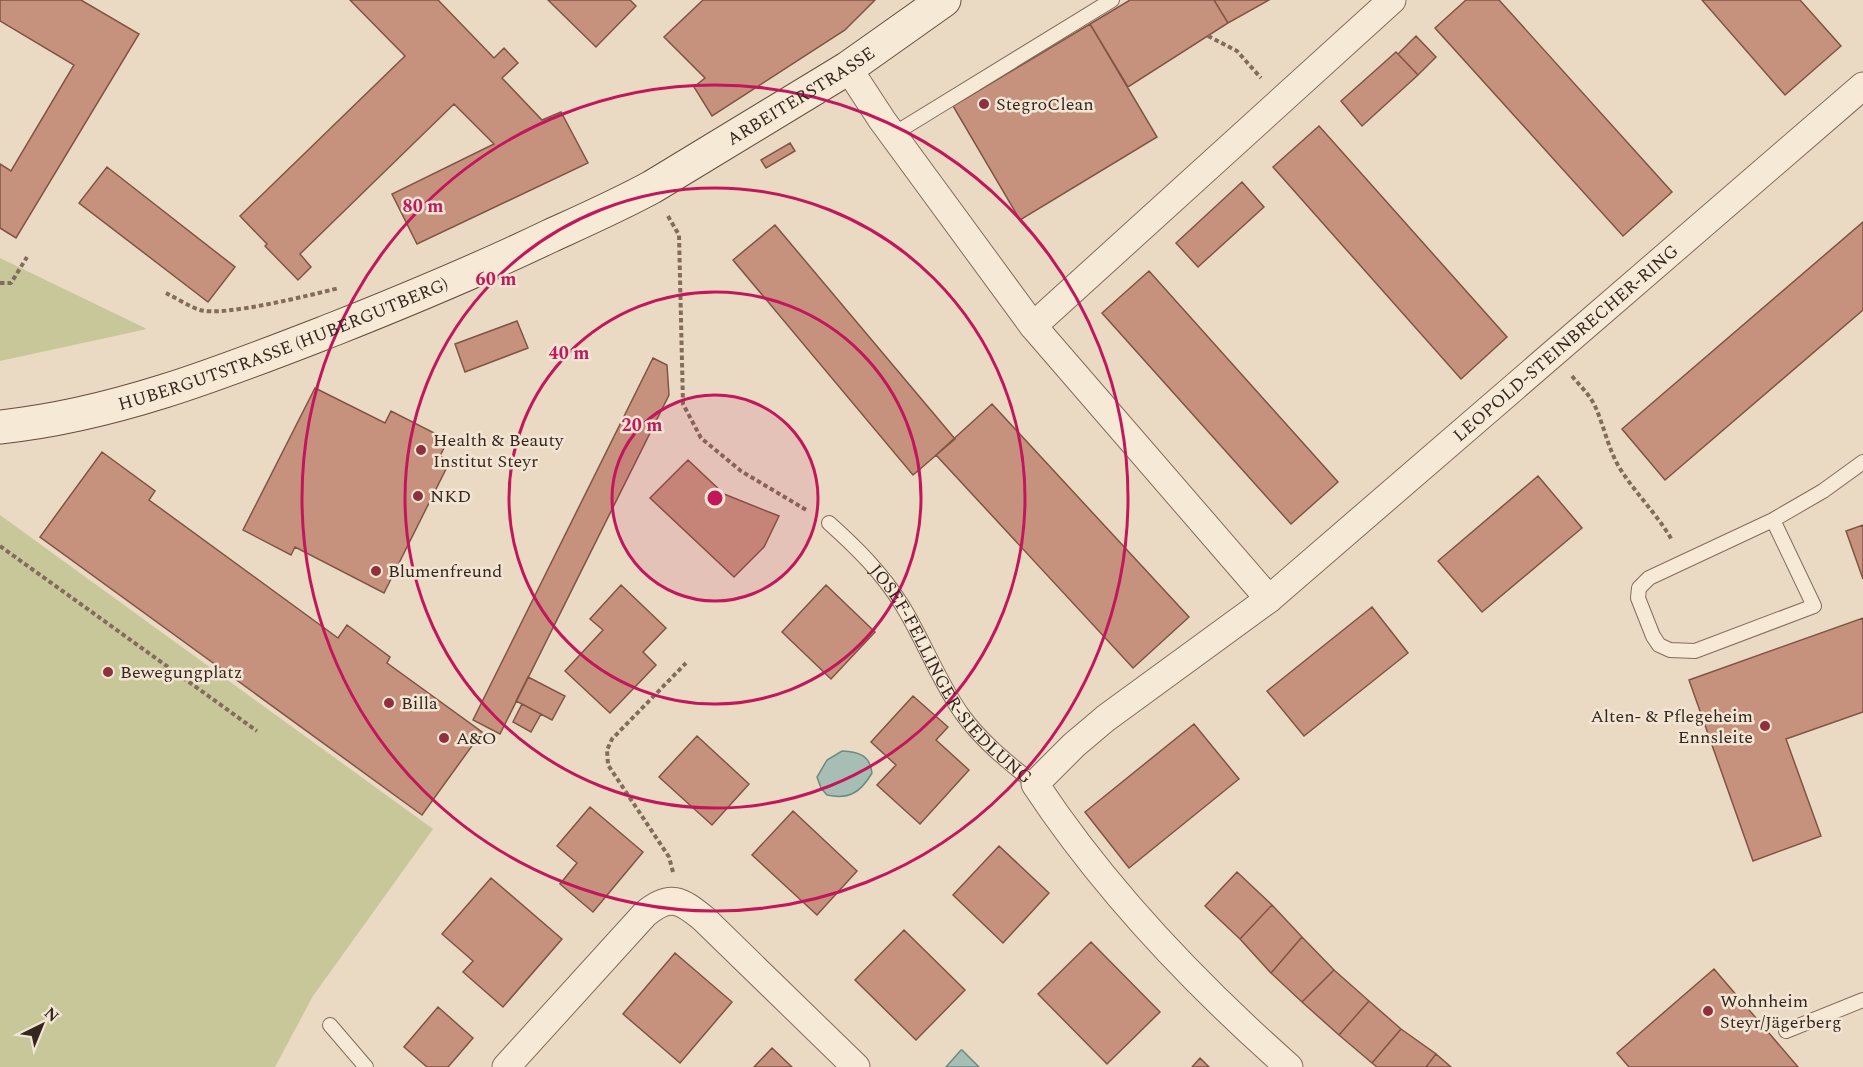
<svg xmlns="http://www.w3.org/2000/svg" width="1863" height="1067" font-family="Spectral,serif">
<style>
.green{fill:#c7c799}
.water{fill:#a6beb4;stroke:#6d8b80;stroke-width:1.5}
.building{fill:#c6927d;stroke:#815444;stroke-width:1.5}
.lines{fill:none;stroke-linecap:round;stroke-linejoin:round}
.lane-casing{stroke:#836c5c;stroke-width:16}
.street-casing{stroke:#836c5c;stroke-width:29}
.secondary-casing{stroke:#654e3f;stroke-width:35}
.path{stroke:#836c5c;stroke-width:4;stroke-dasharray:4.5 3;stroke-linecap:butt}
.lane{stroke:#f6e9d6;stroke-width:14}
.street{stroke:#f6e9d6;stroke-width:27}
.secondary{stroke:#f6e9d6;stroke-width:33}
.ring{fill:none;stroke:#c2185b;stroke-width:3}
.poi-dot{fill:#8e313d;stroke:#f2e5d3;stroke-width:2}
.labels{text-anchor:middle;stroke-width:5;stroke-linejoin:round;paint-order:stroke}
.street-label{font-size:18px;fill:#35271f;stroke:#f2e5d3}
.poi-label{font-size:18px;fill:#35271f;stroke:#f2e5d3;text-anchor:start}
.centre{fill:#c2185b;stroke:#f2e5d3;stroke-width:3}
.ring-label{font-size:18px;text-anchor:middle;font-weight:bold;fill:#c2185b;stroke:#f2e5d3;stroke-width:5;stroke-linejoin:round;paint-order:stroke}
</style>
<rect width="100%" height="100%" fill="#eadac4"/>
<path class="green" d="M0,258L147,329L0,361Z
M0,515L433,829L313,996L275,1067H0Z"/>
<path class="water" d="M842,751C859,752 870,755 872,773C861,792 849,800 827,795L821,788L817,777L827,760Z
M961,1050H962L979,1067H946Z"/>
<path class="building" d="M0,0H81L139,34L16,238L0,228V164L11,171L74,65L0,21Z
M350,0H438L494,58L504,48L518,63L502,78L542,120L561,112L588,163L417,244L392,194L494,144L454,104L300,254L311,267L298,280L265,246L267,244L240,216L405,56Z
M548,0H630L636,6L596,47Z
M703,0H875L845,30L712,116L694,87L705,78L664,37Z
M1130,0H1214L1228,23L1128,87L1090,24Z
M1214,0H1269L1228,23Z
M1466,0H1499L1672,192L1623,236L1435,28Z
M1702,0H1800L1841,46L1785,95Z
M1090,24L1157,137L1020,220L953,106Z
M1416,36L1436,57L1418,75L1398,54Z
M1396,52L1418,75L1362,126L1341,101Z
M1319,126L1507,337L1461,379L1273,167Z
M790,143L795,151L766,168L761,160Z
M107,167L235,267L208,302L79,203Z
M1242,182L1264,207L1198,267L1176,243Z
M1863,222V310L1665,480L1622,429Z
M775,225L955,439L913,475L733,260Z
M1149,271L1338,482L1291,524L1102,313Z
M517,321L528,348L465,372L455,344Z
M653,358L667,365L669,395L500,734L473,720Z
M315,388L385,423L391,411L448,440L440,456L450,461L384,593L295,547L291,555L243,530Z
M992,404L1189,617L1133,668L936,455Z
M102,452L155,491L149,500L338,638L347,625L390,657L387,663L482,732L422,815L40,537Z
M688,460L724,494L779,516L764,547L734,577L650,498Z
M1538,476L1582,528L1482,612L1438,561Z
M1863,525V579L1846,531Z
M621,585L666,628L643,652L656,665L610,713L565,671L603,630L590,619Z
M826,585L875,632L831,679L782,632Z
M1372,607L1408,653L1304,736L1267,691Z
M1863,618V712L1786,739L1821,836L1753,861L1689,680Z
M528,677L565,696L552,720L516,701Z
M913,696L948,727L936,740L969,770L920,824L877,785L896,765L871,742Z
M522,704L541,714L531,732L513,722Z
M1194,724L1239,779L1129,868L1085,812Z
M697,736L749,784L712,825L659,777Z
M590,807L643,852L593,912L560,884L577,863L557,846Z
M793,811L857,871L817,915L752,855Z
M999,846L1049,893L1003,943L953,895Z
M1237,872L1272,905L1240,939L1205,906Z
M491,878L562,939L503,1007L463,972L473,961L442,934Z
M1272,905L1302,937L1271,973L1240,939Z
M904,930L965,990L916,1040L855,980Z
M1302,937L1334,970L1302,1002L1271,973Z
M1091,942L1160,1012L1107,1064L1038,994Z
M675,953L732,1002L680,1063L623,1014Z
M1714,969L1798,1067H1629L1617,1053Z
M1334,970L1369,1001L1339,1035L1302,1002Z
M1369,1001L1401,1029L1372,1063L1339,1035Z
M438,1007L473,1038L448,1067H427L404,1047Z
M1401,1029L1436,1054L1426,1067H1377L1372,1063Z
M772,1048L792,1067H754Z
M1436,1054L1451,1067H1426Z
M1200,1058L1209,1067H1192Z"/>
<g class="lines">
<defs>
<g id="lane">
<path d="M892,135L1112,0"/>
<path d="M1773,520L1814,606L1695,651L1670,650L1659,645L1653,636L1638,598L1639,588L1649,578L1773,520L1823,491L1863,462"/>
<path id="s1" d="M829,523C857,548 882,573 902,605C923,639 939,682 962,714C982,742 1009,763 1035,784"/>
<path d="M330,1025L366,1067"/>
<path d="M1786,1031L1863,1000"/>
</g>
<g id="street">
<path d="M848,68L882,120L1033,326L1269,599"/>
<path d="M1033,326L1392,0"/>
<path d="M506,1067L645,914C670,893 681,900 704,919L856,1067"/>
<path id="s2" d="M1289,1067C1194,983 1105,890 1035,784L1074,745L1106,718L1269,599L1863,86"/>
</g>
<g id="secondary">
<path id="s3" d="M0,427C116,415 226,371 334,329C407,300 479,270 550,236C585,220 619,205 652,187L848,68L944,0"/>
</g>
</defs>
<use href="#lane" class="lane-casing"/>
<use href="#street" class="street-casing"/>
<use href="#secondary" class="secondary-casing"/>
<path class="path" d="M1208,36L1237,51L1261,78
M668,216L679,235L683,404L701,438L741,471L808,511
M0,283H11L27,257
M166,293C176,298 188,306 200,310C223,317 311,295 339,288
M1572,376C1580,386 1589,394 1595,406C1604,426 1608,448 1619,467C1635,493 1657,514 1672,540
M0,546L257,731
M673,872L669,857L608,765L607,750L612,739L686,663"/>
<use href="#lane" class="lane"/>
<use href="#street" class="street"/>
<use href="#secondary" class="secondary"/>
</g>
<circle cx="715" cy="498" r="103" fill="#c2185b" fill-opacity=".12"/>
<g class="ring">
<circle cx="715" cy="498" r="103"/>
<circle cx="715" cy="498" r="206"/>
<circle cx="715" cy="498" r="310"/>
<circle cx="715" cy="498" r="413"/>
</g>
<g class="poi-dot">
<circle cx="984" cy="104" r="6"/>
<circle cx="421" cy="450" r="6"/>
<circle cx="418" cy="496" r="6"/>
<circle cx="376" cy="571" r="6"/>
<circle cx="108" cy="672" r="6"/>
<circle cx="389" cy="703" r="6"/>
<circle cx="1765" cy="726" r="6"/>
<circle cx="444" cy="738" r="6"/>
<circle cx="1708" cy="1011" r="6"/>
</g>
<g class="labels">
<g class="street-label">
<text dy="6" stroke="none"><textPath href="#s3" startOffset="872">ARBEITERSTRASSE</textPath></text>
<text dy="6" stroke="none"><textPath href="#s2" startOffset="1072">LEOPOLD-STEINBRECHER-RING</textPath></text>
<text dy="6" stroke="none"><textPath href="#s3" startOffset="296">HUBERGUTSTRASSE (HUBERGUTBERG)</textPath></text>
<text dy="6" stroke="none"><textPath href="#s1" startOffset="196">JOSEF-FELLINGER-SIEDLUNG</textPath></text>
</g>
<g class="poi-label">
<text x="996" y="110">StegroClean</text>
<text x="433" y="446">Health &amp; Beauty<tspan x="433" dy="21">Institut Steyr</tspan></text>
<text x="430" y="502">NKD</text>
<text x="388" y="577">Blumenfreund</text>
<text x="120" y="678">Bewegungplatz</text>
<text x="401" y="709">Billa</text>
<text x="1753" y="722" text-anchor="end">Alten- &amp; Pflegeheim<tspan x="1753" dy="21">Ennsleite</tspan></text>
<text x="456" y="744">A&amp;O</text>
<text x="1720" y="1007">Wohnheim<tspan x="1720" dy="21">Steyr/Jägerberg</tspan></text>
</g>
</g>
<circle cx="715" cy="498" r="9" class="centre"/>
<g class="ring-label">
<text x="423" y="212">80 m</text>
<text x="496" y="285">60 m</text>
<text x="569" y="359">40 m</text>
<text x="642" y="431">20 m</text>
</g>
<g transform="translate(42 1025) rotate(43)" stroke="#f2e5d3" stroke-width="4.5" paint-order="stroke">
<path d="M0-4.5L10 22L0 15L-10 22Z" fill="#35271f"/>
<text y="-9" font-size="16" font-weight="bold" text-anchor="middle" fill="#35271f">N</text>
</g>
</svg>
